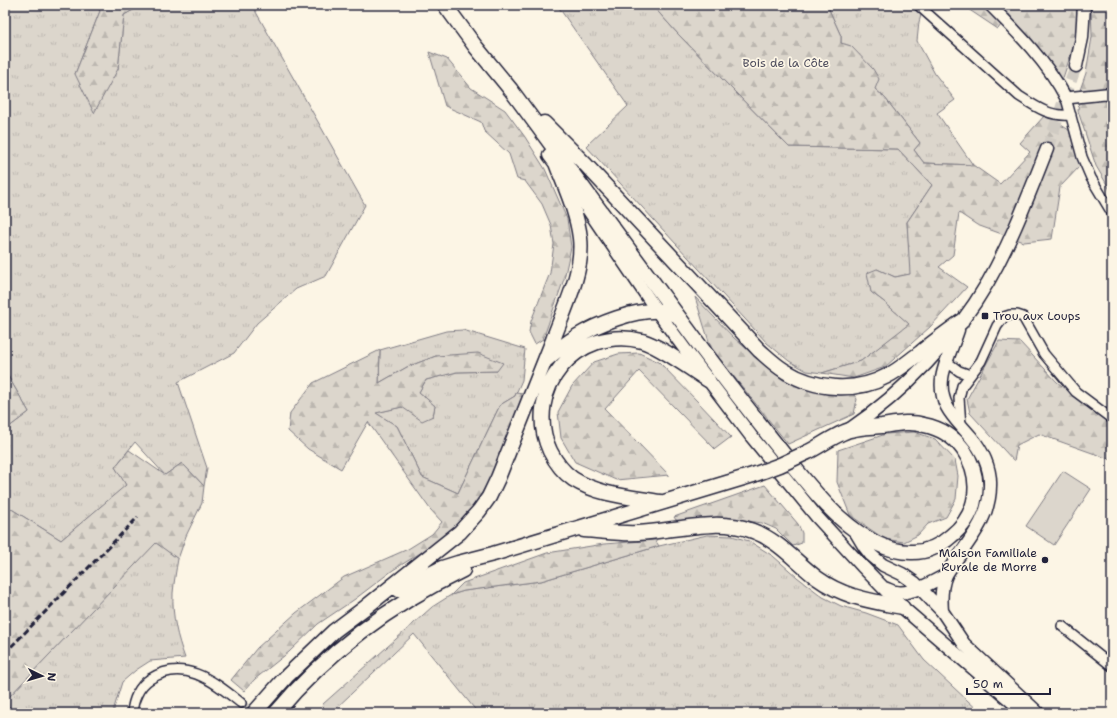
<svg xmlns="http://www.w3.org/2000/svg" width="1117" height="718" font-family="'Shantell Sans',sans-serif">
<style>
.grass{fill:url(#grass-tufts);stroke:#7f7c84}
.forest{fill:url(#forest-firs);stroke:#7f7c84}
.pitch{fill:#dcd6cc;stroke:#7f7c84}
.lines{fill:none;stroke-linecap:round;stroke-linejoin:round}
.minor-tunnel{stroke:#d0cbc3;stroke-width:9;stroke-dasharray:9 4.5;stroke-linecap:butt}
.secondary-tunnel{stroke:#d0cbc3;stroke-width:12;stroke-dasharray:12 6;stroke-linecap:butt}
.minor-casing{stroke:#22223b;stroke-width:12}
.tertiary-casing{stroke:#22223b;stroke-width:14}
.secondary-casing{stroke:#22223b;stroke-width:15}
.primary-casing{stroke:#22223b;stroke-width:17}
.minor{stroke:#fcf5e5;stroke-width:9}
.tertiary{stroke:#fcf5e5;stroke-width:11}
.secondary{stroke:#fcf5e5;stroke-width:12}
.primary{stroke:#fcf5e5;stroke-width:14}
.rail{stroke:#22223b;stroke-width:3;stroke-dasharray:6 3;stroke-linecap:butt}
.primary-bridge-casing{stroke:#22223b;stroke-width:17;stroke-linecap:butt}
.primary-bridge{stroke:#fcf5e5;stroke-width:14}
.poi-dot{fill:#22223b;stroke:#fcf5e5;stroke-width:1.5}
.labels{text-anchor:middle;stroke-width:3.5;stroke-linejoin:round;paint-order:stroke}
.park-label{font-size:12px;fill:#504f5f;stroke:#fcf5e5}
.poi-label{font-size:12px;fill:#22223b;stroke:#fcf5e5;text-anchor:start}
</style>
<defs>
<pattern id="grass-tufts" width="24" height="20" patternUnits="userSpaceOnUse"><rect width="24" height="20" fill="#dcd6cc"/><path d="M3 7l-1-3M5 7V3M7 7l1-3M15 17l-1-3M17 17v-4M19 17l1-3" fill="none" stroke="#bcb7b0"/></pattern>
<pattern id="forest-firs" width="22" height="20" patternUnits="userSpaceOnUse"><rect width="22" height="20" fill="#dcd6cc"/><path d="M5 1l3.5 6h-7zM16 11l3.5 6h-7z" fill="#bcb7b0"/></pattern>
</defs>
<rect width="100%" height="100%" fill="#fcf5e5"/>
<filter id="ink" filterUnits="userSpaceOnUse"><feTurbulence type="fractalNoise" baseFrequency=".025" numOctaves="2"/><feDisplacementMap in="SourceGraphic" scale="8" xChannelSelector="R" yChannelSelector="G"/><feConvolveMatrix kernelMatrix="1 2 1 2 8 2 1 2 1" color-interpolation-filters="sRGB"/></filter>
<g filter="url(#ink)">
<path class="grass" d="M5,5H96L100,11L75,74L118,69L124,15L142,5H252L365,205L326,276L296,289L257,323L234,353L178,382L207,468L204,486L182,463L165,475L135,442L115,467L127,485L61,540L5,505V430L29,412L5,371Z
M557,5H652L678,34L789,147L898,149L932,185L907,222L911,274L895,277L877,269L871,292L883,301L910,324L861,361L822,373L807,371L789,361L767,343L586,146L628,106Z
M827,5H924L919,22L917,41L935,74L955,100L937,113L973,165L924,163L914,150L920,143L885,98L875,89L841,43V36Z
M463,330L525,349L522,380L515,396L500,405L458,493L422,477L397,426L375,413L402,407L433,416L435,406L419,392L426,380L457,372L497,371L436,356L407,367L379,383L380,350L446,331Z
M707,535L732,536L749,541L773,556L797,577L823,597L841,606L866,613L898,625L924,660L981,713H478L414,634L331,713H320L323,704L432,607L451,595L464,591L541,581L659,546Z
M156,542L178,559C176,570 174,582 173,593C172,616 177,637 185,658L150,661L136,670L122,682L114,708V713H14L5,701Z"/>
<path class="forest" d="M96,5H142L124,15L118,69L94,113L75,74L100,11Z
M652,5H827L841,36V43L851,46L873,69L879,79L875,89L885,98L920,143L914,150L924,163L973,165L1000,184L1030,152L1020,143L1045,115L1069,130L1080,166L1060,187L1052,239L1024,242L977,225L959,213L953,255L939,267L967,287L930,327L885,367L854,378L822,373L861,361L909,324L883,301L871,292L867,273L877,269L895,277L910,274L907,222L932,185L898,149L789,147L678,34Z
M962,5H1077L1076,38L1062,81L1049,62L1009,14L998,29Z
M1091,5H1112V193L1096,166L1078,111L1080,90L1086,73L1092,37Z
M429,52L447,59L471,88L505,110L525,137L545,169L567,219L571,247L564,279L543,339L535,344L529,332L531,321L550,273L554,244L551,225L542,204L525,181L517,179L509,154L484,131L481,122L445,106Z
M695,297L734,338L783,380L802,387L822,392L854,395L857,399L854,414L788,444L711,348Z
M999,341L1020,342L1057,382L1112,425V460L1039,434L1017,445L1014,461L970,413L967,399Z
M380,350L379,383L407,367L436,356L478,353L503,363L497,371L457,372L426,380L419,392L435,406L433,416L422,421L402,407L376,413L397,426L422,477L458,493L500,405L515,396L516,393L523,394L517,413L488,483L466,518L443,539L393,570L355,599L318,624L289,652L255,679L244,691L231,680L257,648L296,613L344,577L408,549L432,534L442,522L430,509L368,422L341,469L308,449L288,431L290,413L313,383Z
M639,353L659,362L698,402L731,437L715,449L639,371L605,409L669,475L616,480L575,462L561,438L558,412L572,386L594,362L618,354Z
M5,371L29,412L5,430Z
M914,432L935,439L955,460L958,476L956,499L946,517L928,524L918,535L904,542L884,539L850,515L837,482L838,450L886,434Z
M129,450L165,475L182,463L204,486L202,503L186,536L178,559L156,543L5,701L14,713H5V505L61,540L126,485L115,467Z
M765,485L798,524L802,533V543L793,546L776,529L762,523L728,518L686,521L676,520L674,517Z
M655,540L659,546L541,581L464,591L451,595L463,583L547,553L604,544Z"/>
<path class="pitch" d="M1063,471L1091,489L1054,545L1026,526Z"/>
<g class="lines">
<path class="minor-tunnel" d="M241,703L253,713"/>
<path class="secondary-tunnel" d="M1047,149L1076,66"/>
<defs>
<path id="minor" d="M918,5L1019,96C1036,107 1050,117 1071,115
M1066,98L1082,157L1091,178L1112,213
M947,362L959,371L970,375
M961,426L959,398L962,386L981,361L997,326L1004,317L1010,315H1017L1023,317L1044,354L1076,392L1112,419
M1062,626L1112,666
M132,713C133,700 139,686 150,679C185,657 214,682 241,703"/>
<path id="tertiary" d="M990,5C1017,32 1048,63 1066,98L1105,94L1112,95"/>
<path id="secondary" d="M1076,66L1082,38L1084,5
M564,174L657,311L684,348L751,436L817,517L862,566L902,607L1025,713
M850,429C904,392 955,339 988,282C1012,240 1029,194 1047,149
M855,531L864,546L871,555L883,565L902,574L915,583L942,611L964,644L1038,713
M884,588C888,589 892,592 896,592C911,595 933,582 946,575
M942,611C941,599 941,586 946,575C949,569 954,563 958,557C974,535 990,514 990,486C991,468 982,450 971,437C955,418 939,406 942,379C943,366 954,343 958,330"/>
<path id="primary" d="M445,5L475,46L511,90C575,177 639,264 703,350C730,386 758,422 786,457C803,478 819,499 839,517C859,535 885,553 913,552C928,552 940,546 951,536C979,514 983,478 963,449C953,436 939,428 924,425C910,421 896,424 882,426C872,427 860,427 850,430C838,433 820,446 808,452
M544,123L586,165L759,350C767,357 775,365 785,371C815,390 856,393 887,376C899,370 909,361 920,353C933,342 947,332 961,322
M546,360C555,352 565,344 576,337C597,324 635,309 661,311C666,311 671,313 676,315
M660,502C631,497 598,495 573,479C563,472 555,461 550,451C522,390 577,324 642,341C662,347 690,369 708,380
M584,530C602,531 620,534 638,533C675,531 718,517 753,531C778,540 796,562 817,578C843,597 871,601 902,607
M399,590L442,568L458,563L493,554L753,475
M254,713L286,677L334,631L366,607L460,532L479,511L489,497L498,478C516,432 535,386 553,340C564,309 584,271 580,238C577,212 565,187 556,163L550,155
M276,713C327,652 392,604 463,570"/>
</defs>
<use href="#minor" class="minor-casing"/>
<use href="#tertiary" class="tertiary-casing"/>
<use href="#secondary" class="secondary-casing"/>
<use href="#primary" class="primary-casing"/>
<use href="#minor" class="minor"/>
<use href="#tertiary" class="tertiary"/>
<use href="#secondary" class="secondary"/>
<use href="#primary" class="primary"/>
<path class="rail" d="M5,653L138,517"/>
<defs>
<path id="primary-bridge" d="M753,475L780,465L808,452"/>
</defs>
<use href="#primary-bridge" class="primary-bridge-casing"/>
<use href="#primary-bridge" class="primary-bridge"/>
</g>
</g>
<g class="poi-dot">
<rect x="981" y="312" width="8" height="8" rx="2"/>
<circle cx="1045" cy="560" r="4"/>
</g>
<g class="labels">
<g class="park-label">
<text x="786" y="67">Bois de la Côte</text>
</g>
<g class="poi-label">
<text x="993" y="320">Trou aux Loups</text>
<text x="1037" y="557" text-anchor="end">Maison Familiale<tspan x="1037" dy="14">Rurale de Morre</tspan></text>
</g>
</g>
<rect width="1117" height="718" fill="none" stroke="#fcf5e5" stroke-width="20"/>
<rect x="10" y="10" width="1097" height="698" fill="none" stroke="#22223b" stroke-width="1.5" filter="url(#ink)"/>
<g transform="translate(42 676) rotate(95)" stroke="#fcf5e5" stroke-width="3" paint-order="stroke">
<path d="M0-3L7 15L0 10L-7 15Z" fill="#22223b"/>
<text y="-6" font-size="11" font-weight="bold" text-anchor="middle" fill="#22223b">N</text>
</g>
<path d="M967 688v6h83v-6" fill="none" stroke="#22223b" stroke-width="2"/>
<text x="973" y="688" font-size="12" fill="#22223b" stroke="#fcf5e5" stroke-width="3" paint-order="stroke">50 m</text>
</svg>
